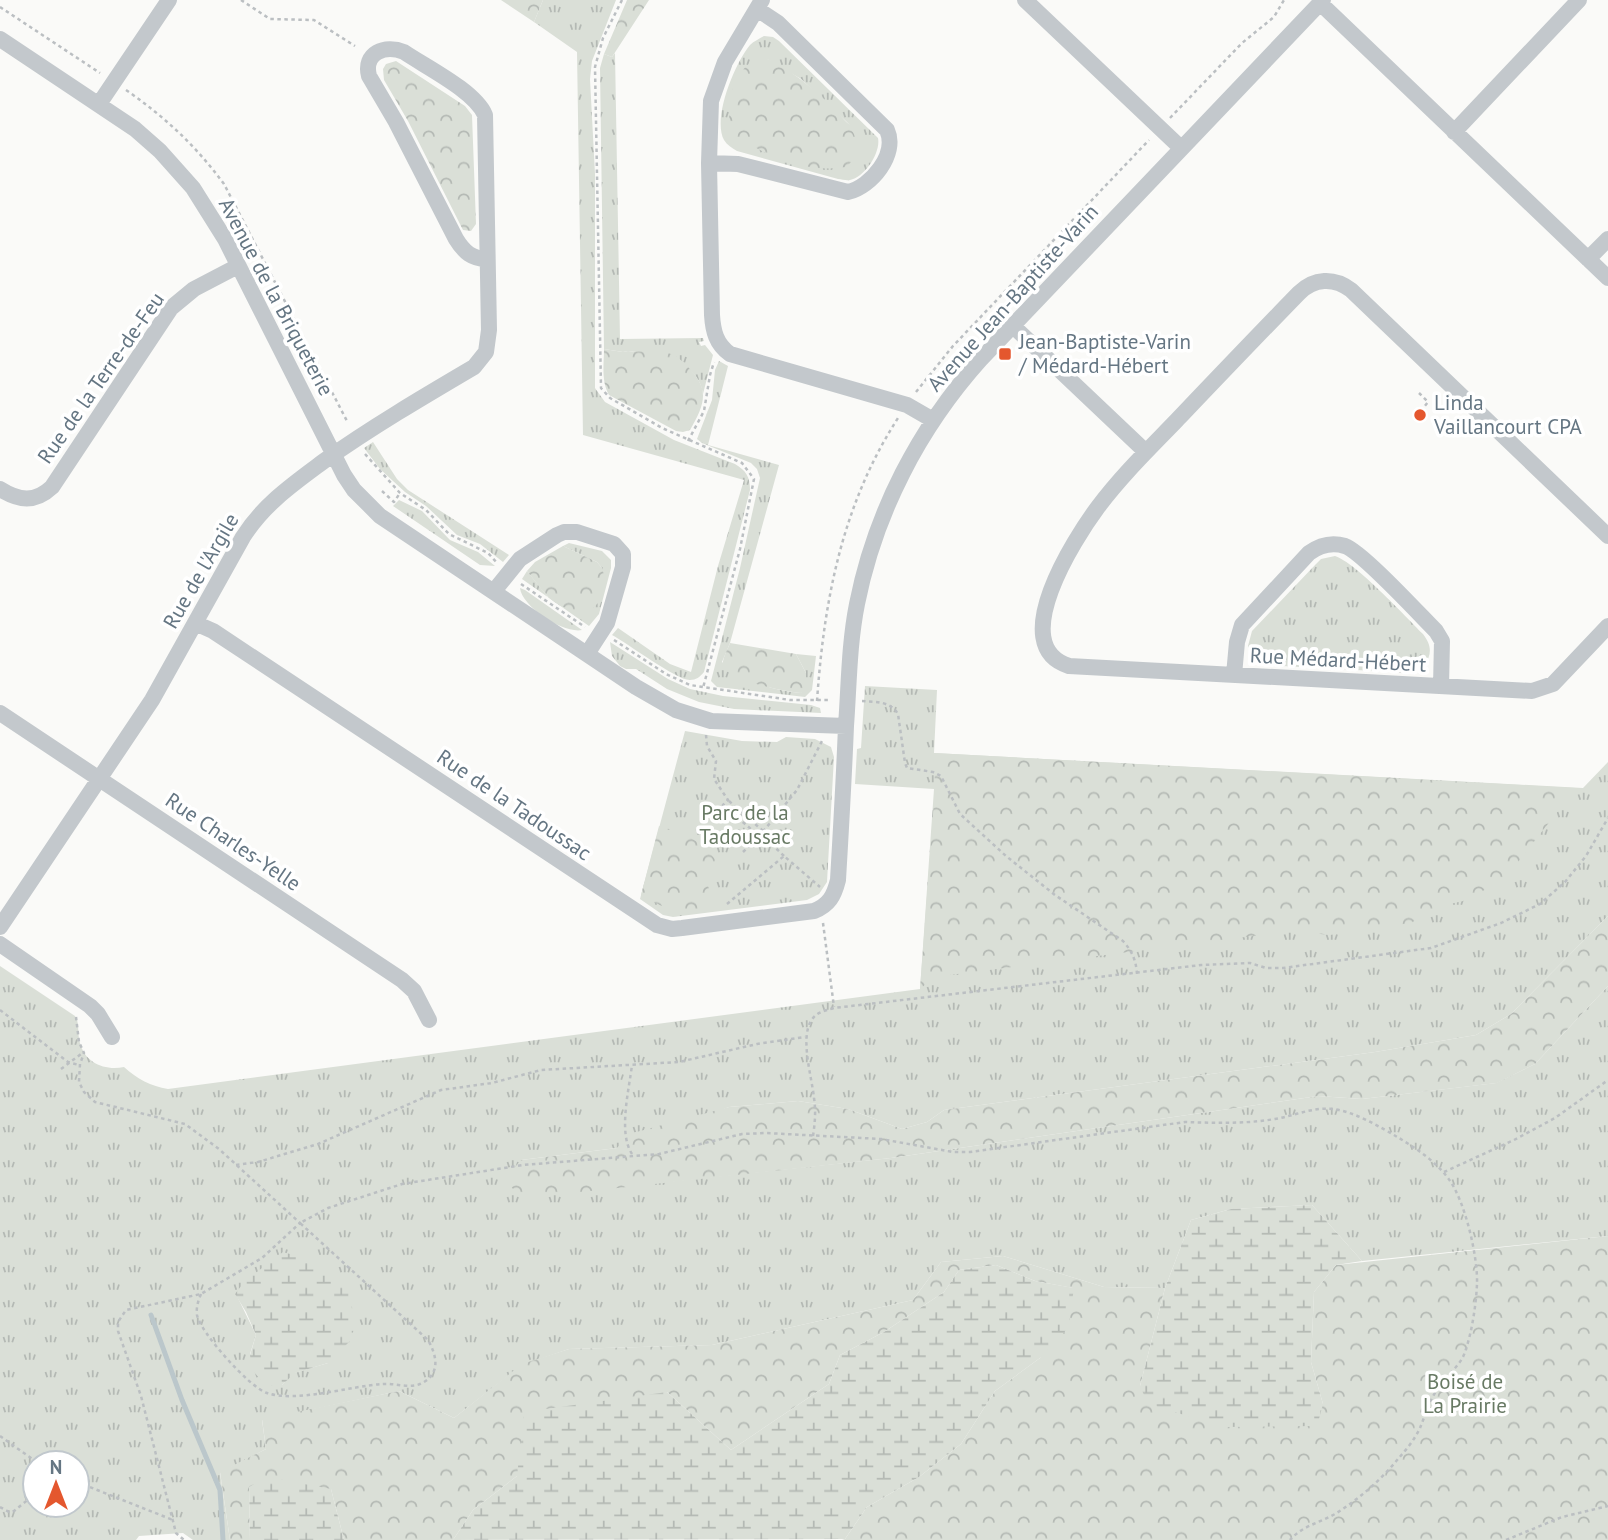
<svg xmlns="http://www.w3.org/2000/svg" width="1608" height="1540" font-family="'PT Sans',sans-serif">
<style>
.grass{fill:url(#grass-tufts);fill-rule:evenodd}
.forest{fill:url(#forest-crowns)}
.wetland{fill:url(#wetland-marsh)}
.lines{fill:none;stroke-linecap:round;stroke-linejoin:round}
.stream{stroke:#bbc7cb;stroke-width:5}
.path{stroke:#bbbfc2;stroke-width:2.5;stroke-dasharray:3.5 3.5;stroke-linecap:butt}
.minor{stroke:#c3c8cc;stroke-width:16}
.poi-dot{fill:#e4572e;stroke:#fff;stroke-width:2.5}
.labels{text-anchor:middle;stroke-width:7;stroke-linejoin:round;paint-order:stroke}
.street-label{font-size:21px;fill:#657683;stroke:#fff}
.poi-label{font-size:21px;fill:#657683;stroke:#fff;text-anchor:start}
.park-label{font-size:21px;fill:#687a64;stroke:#fff}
</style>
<defs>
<pattern id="grass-tufts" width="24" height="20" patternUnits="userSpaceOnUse" patternTransform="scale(1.75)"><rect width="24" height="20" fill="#dadfd7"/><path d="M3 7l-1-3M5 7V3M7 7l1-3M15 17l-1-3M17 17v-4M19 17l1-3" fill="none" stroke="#b4b9b4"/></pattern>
<pattern id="forest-crowns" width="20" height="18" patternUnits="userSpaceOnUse" patternTransform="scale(1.75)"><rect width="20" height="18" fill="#dadfd7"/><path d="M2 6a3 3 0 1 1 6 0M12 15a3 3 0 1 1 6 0" fill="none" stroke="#b4b9b4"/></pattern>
<pattern id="wetland-marsh" width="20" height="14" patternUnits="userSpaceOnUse" patternTransform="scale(1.75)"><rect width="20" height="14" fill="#dadfd7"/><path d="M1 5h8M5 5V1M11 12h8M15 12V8" fill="none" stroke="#b4b9b4"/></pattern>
</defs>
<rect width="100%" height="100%" fill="#fafaf8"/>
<path class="grass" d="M543,0H616L592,61L590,79L595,174V388L605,402L674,440L735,464C746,471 750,476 750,490L704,672C700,677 696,680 690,680C678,681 627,643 612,635L618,628L670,664L691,672L718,566L744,480L583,435L577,52L534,22Z
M764,36L773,37L779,41L878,138C881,152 865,177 850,180C846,181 842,179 838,179L737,151C732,148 727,145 724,140C712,118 735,63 750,45C754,41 759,39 764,36ZM767,59L801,79L850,125Z
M615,53L620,339L703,338L704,341L699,342L701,346L705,345L713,355L703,394C701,383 698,378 690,370C669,346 656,355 628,351L623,352L604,349L600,68L604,54L612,57Z
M719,361L728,366L708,445L779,465L730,643L722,662C747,680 770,691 801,693L806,673L796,654L816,656L812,690L805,697L717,687L711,681L740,568L760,478L757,469L751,463L702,443L697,439L712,400L715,370Z
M373,442L397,479L408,490L509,555L503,562L480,544L457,535L426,506L405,492L380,469L364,448Z
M399,500L422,511L450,540L478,552L495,566L480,565L393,506Z
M569,543L602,551L611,560V568L599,614L589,626L522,579L527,571L548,597L602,568L597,562L563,546Z
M1335,556C1355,562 1406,617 1423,634C1432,646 1432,654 1424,666L1410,673L1339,669L1338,664H1333V669L1267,665L1254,658L1248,646L1252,631L1316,564L1321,559Z
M520,588L525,590L582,630C564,634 522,607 520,588Z
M610,642L668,679L690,689L723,696L811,705L820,708L821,713L734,709L699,702L667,689L636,669H626L620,666L612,656Z
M865,686L937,690L934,753L1583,788L1608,762V916L1511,1014L1476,1035L1375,1052L944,1110L927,1122L902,1129L848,1109L798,1101L729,1107L617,1148L521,1160L526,1197L891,1158L1318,1096L1362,1099L1496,1083L1535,1064L1608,986V1236L1362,1261L1312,1205L1231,1209L1191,1220L1165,1288L1104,1287L1003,1256L941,1262L913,1300L712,1345L569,1349L522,1365L454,1418L399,1391L262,1420L266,1449L220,1473L230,1540H193L183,1533L139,1536L136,1540H0V966L75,1016C80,1023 77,1033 80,1043C85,1063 105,1071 124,1067C137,1079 151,1086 168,1089L920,989L934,789L855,784L857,749L861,748ZM236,1294L328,1363L294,1373L282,1385L250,1354L256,1335ZM35,1463H77V1505H35Z
M685,731L742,741L777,742L786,737L815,739L831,747L834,757L827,882L819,894L807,900L673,917L663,915L640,899Z"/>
<path class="forest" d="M501,0H543L534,22Z
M627,0H649L612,57L604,54Z
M756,59C759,59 763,58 767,59C789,66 851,117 856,139C860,151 854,160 846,167C806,174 764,155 731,133C726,107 730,74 756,59Z
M396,61L465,106L472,115L476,224L471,231L463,230L408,121L384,80L383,69L386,64Z
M604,349L623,352L628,351C641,353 655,349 668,353C676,355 681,360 686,365C710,388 706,402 690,430L683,432L676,431L609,395C601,381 604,364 604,349Z
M563,546L597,562L602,568L604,575L599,602L589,612C552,609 549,598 527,571L535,562Z
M730,643L796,654L806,673V687L801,693C787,692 725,680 723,665C722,658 728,649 730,643Z
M934,753L1576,788L1504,880L1463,901L1437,907L1411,923L1330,935L1292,931L934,977L920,989L935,788Z
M659,826C692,836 704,842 723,870L721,872L713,871L709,874L706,881L715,904L709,911L675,913L641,895Z
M1608,916V986L1535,1064L1497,1083L1362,1099L1318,1096L891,1158L526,1198L512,1188L510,1173L521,1160L617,1148L629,1134L729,1107L798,1101L848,1109L902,1129L927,1122L944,1110L1375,1052L1476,1035L1511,1014Z
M1608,1236V1540H842L845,1539L867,1507L919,1477L961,1444L995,1391L1040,1358L1073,1288L1035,1281L996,1265L959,1270L944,1292L884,1332L840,1355L829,1384L731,1450L667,1392L517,1476L473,1510L453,1540H344L331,1489L249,1487L250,1540H230L220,1472L266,1449L262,1419L399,1391L454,1418L522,1364L569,1349L712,1345L913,1300L941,1262L1003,1256L1104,1287L1165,1288L1140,1386L1323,1404L1311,1362L1314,1292L1336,1265Z"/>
<path class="wetland" d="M1312,1205L1362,1261L1336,1265L1314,1292L1311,1362L1323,1404L1317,1426L1224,1427L1148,1404L1140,1386L1165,1288L1191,1220L1231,1209Z
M283,1252L314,1261L349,1290L355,1324L351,1340L328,1363L295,1373L282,1385L273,1386L263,1382L252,1370L250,1355L256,1335L246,1312L235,1294L245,1281Z
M996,1265L1035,1281L1074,1288L1068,1328L1040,1358L995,1391L961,1444L919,1477L867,1507L845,1539L453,1540L473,1510L517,1476L524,1412L667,1392L731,1450L829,1384L840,1355L884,1332L944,1292L959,1270Z
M267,1477L331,1489L344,1540H250L249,1487Z"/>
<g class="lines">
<path class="stream" d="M151,1315L182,1400L220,1490L223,1540"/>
<path class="path" d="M241,0L270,19L314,20L355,46
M622,0L603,38L595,67L601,388L610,398L662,428L742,463L754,479L740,549L703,688
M0,7L100,73
M126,90C165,117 196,146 224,184L348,423
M1170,118L1242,43L1274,17L1284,0
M1005,291L1015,300
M916,392L953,346L1149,140
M1419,393L1428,402L1424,407
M688,441L704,411L710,375L714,362
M365,454L400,493L426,510L449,534L488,553L498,564
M382,491L394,502L400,493
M521,584L585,627
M614,640L666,674L690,685L790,700H831
M817,701C824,600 842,505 898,418
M862,701C876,702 890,701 898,714L905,763L907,768L933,772L941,776L960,814L1006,856L1055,895L1123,941C1132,951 1136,960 1137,974
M706,735L707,746L716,761L714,779L728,800L723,805L759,836L761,834
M729,801L763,831
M737,821L745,812
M743,852L759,836
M784,856L761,834L797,790L822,741
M727,904L784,856L820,887
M823,923L834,1007
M0,1010L68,1062L79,1065
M76,1017L79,1042L84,1053L80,1064L79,1082L84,1092L95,1102L185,1124L219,1149L300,1223L262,1258L201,1294L126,1310L118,1322V1331L141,1396L176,1533L184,1540
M61,1069L81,1054
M813,1136C815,1123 816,1111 814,1098C812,1078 800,1039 811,1021C816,1012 824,1011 834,1008L1201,965L1250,963L1266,968H1283L1431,948L1501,923L1540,904L1565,882L1586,856L1608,818
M632,1154C618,1133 629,1090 632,1065
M236,1165L258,1162L318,1144L441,1090L492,1083L541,1070L679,1062L757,1044L805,1037
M1444,1172L1514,1140L1555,1118L1608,1080
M201,1294C198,1301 196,1308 197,1315C200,1332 250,1388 267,1393C295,1403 351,1386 383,1384C397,1383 412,1390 424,1382C441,1372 436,1354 428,1340L300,1223L328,1208L402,1184L523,1165L659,1154L742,1134L766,1133L881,1139L953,1152H970L1185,1122C1215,1123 1245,1124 1275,1119C1294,1116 1312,1107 1332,1109C1354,1111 1380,1127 1399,1138C1417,1149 1435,1161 1448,1178C1465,1200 1478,1257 1477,1284C1476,1305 1472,1332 1465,1352C1460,1367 1445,1376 1437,1390C1429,1401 1425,1416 1420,1428C1415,1439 1406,1450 1398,1459C1381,1480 1359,1499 1335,1514C1319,1523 1302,1526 1290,1540
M0,1436L38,1463
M42,1463L48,1453
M77,1482L173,1520
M0,1507L9,1512L14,1511L35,1494
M1506,1540L1562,1517L1608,1506"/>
<path class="minor" d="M762,0L725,62L711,101L709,163L712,315C713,331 716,344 730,354L907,405L933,420
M1025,0L1181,148
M1320,3L1608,278
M0,39L135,129L160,151L193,188L225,239L344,475L354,490L380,516L636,687L676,710L711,721L846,726
M99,104L169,0
M1454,132L1579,0
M709,163L738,164L848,192C871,187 898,154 887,130L778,23L757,9
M1588,259L1608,239
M1013,326L1146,452
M0,489C19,501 35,503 52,487L171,308L194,289L238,266
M1608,536L1351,290C1334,277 1314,278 1299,293C1258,335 1218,377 1177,420C1150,448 1122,475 1098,507C1075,538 1005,646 1069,666L1532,691L1553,684L1608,626
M494,591L520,559L557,535L564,532H577L614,544L623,554V567L607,623L587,654
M195,623L213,631L657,925L672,929L682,928L814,911C829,905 834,896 838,880C841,829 844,777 846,726C849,685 849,644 857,604C875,513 919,428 981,359L1323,0
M1234,675L1237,642L1242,625L1309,553C1320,545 1332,542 1345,546C1362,552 1419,614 1436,631L1442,641L1441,686
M0,713L402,980L414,991L429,1020
M0,927L152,700L243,537C264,504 293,484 324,461C372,427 423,397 474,367L486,352L489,330L485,115C475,91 426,67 404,52C385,44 363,53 369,76L396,122L456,239C464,252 472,259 487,259
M0,944L90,1006L98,1014L112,1037"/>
</g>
<g class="poi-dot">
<rect x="998" y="347" width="14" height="14" rx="3.5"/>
<circle cx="1420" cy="415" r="7"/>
</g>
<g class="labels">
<g class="street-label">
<text transform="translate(276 297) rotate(62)" y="7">Avenue de la Briqueterie</text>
<text transform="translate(1013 298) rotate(-48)" y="7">Avenue Jean-Baptiste-Varin</text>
<text transform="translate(101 378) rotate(-55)" y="7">Rue de la Terre-de-Feu</text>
<text transform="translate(201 571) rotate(-60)" y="7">Rue de l'Argile</text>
<text transform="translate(1338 660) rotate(3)" y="7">Rue Médard-Hébert</text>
<text transform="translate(514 805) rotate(34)" y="7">Rue de la Tadoussac</text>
<text transform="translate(233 842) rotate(34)" y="7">Rue Charles-Yelle</text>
</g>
<g class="poi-label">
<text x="1019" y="349">Jean-Baptiste-Varin<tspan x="1019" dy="24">/ Médard-Hébert</tspan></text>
<text x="1434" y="410">Linda<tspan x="1434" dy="24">Vaillancourt CPA</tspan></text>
</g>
<g class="park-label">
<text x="745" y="820">Parc de la<tspan x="745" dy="24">Tadoussac</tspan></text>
<text x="1465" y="1389">Boisé de<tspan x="1465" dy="24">La Prairie</tspan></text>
</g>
</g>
<g transform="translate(56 1484)"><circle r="33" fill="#ffffff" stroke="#c1c8cd" stroke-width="2"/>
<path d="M0-5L12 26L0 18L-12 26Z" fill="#e4572e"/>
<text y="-10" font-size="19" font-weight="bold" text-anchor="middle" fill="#657683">N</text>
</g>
</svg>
